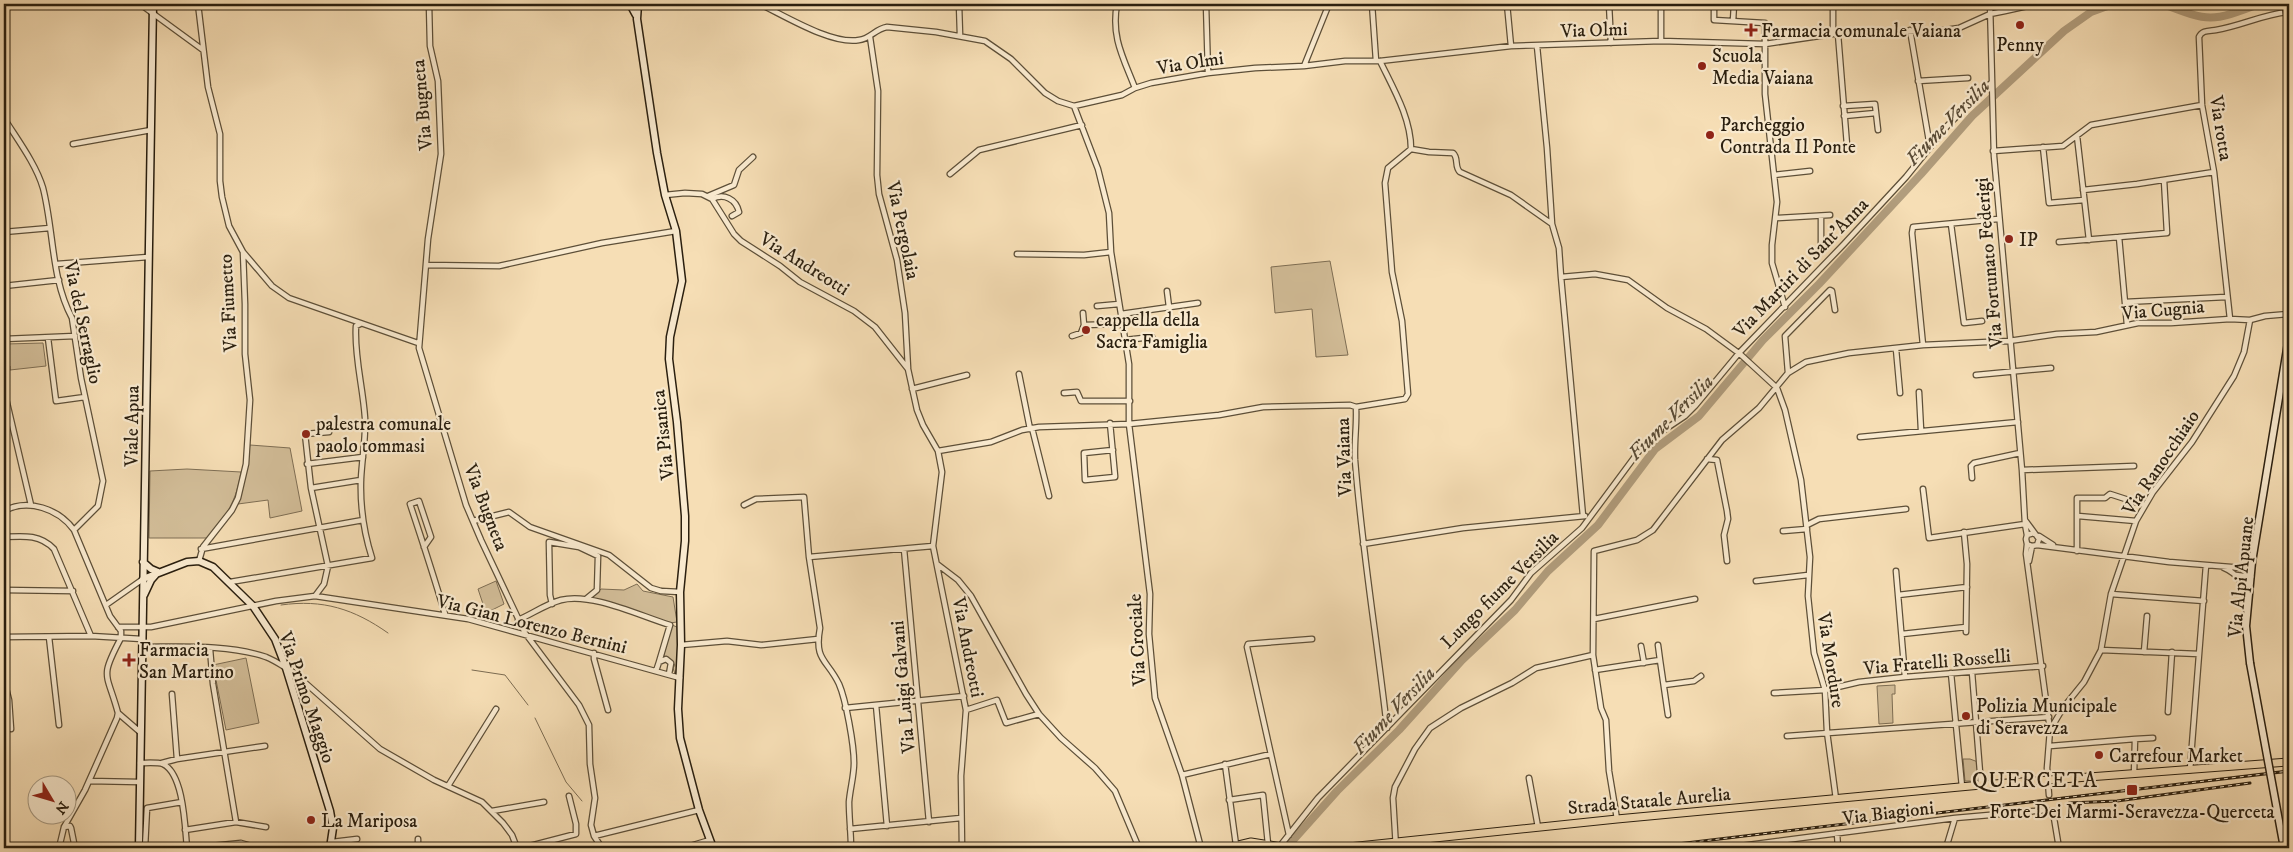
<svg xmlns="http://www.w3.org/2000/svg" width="2293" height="852" font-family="'IM FELL DW Pica',serif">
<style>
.green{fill:#d3be99;stroke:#7e6e54}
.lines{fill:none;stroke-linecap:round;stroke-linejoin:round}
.stream{stroke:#7b6b51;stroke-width:1}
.river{stroke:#b19d7d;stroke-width:8}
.street-casing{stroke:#5d4f38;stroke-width:7}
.secondary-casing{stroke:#2a1f0f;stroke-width:9}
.primary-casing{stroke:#2a1f0f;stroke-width:9}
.street{stroke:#f9eacf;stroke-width:4.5}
.secondary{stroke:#f9eacf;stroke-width:6}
.primary{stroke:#f6deb5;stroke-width:7}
.rail-casing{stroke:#2a1f0f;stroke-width:3}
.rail{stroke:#f9eacf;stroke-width:1;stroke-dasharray:4;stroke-linecap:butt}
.secondary-bridge-casing{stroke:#2a1f0f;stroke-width:9;stroke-linecap:butt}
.secondary-bridge{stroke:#f9eacf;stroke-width:6}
.poi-dot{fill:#8f2418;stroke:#f9eacf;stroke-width:2}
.labels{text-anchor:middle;stroke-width:4.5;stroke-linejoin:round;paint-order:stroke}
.street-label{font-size:19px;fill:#2a1f0f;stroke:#f9eacf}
.poi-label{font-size:19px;fill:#2a1f0f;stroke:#f9eacf;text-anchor:start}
.water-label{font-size:20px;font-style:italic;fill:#594b36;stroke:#f9eacf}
.quarter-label{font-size:21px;letter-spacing:1px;fill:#2a1f0f;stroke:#f9eacf}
</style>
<rect width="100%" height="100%" fill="#f6deb5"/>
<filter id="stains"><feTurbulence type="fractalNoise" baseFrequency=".004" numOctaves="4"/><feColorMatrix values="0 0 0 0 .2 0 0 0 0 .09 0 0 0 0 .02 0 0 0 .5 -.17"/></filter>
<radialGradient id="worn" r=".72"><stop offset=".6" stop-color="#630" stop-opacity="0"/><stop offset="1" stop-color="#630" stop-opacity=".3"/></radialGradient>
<path class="green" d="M1330,261L1348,355L1316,357L1312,309L1275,313L1271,267Z
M43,343L46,366L10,370V366H6V344Z
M250,445L290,448L302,511L270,518L268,500L238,504Z
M187,469L241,472C236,502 227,515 208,538H149L150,471Z
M496,581L504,604L486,613L478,589Z
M637,584L643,591L673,597L677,622L670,623L591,599L601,589L624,590Z
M672,625L677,627L678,663L675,674L673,668L675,665L670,659L663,658Z
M246,658L259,723L226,730L213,665Z
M1895,685V694H1892L1893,723L1879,724L1877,686Z
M1963,759H1970L1978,762V781H1965Z"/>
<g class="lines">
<path class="stream" d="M281,605C323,599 354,609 388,633
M472,670L505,675L528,705
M535,718L566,782L582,801"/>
<path class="river" d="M2163,4C2210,22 2211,22 2259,4
M1286,848L1337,791L1399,730L1462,660L1515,610L1548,571L1598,525L1655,449L1699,416L1763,340L1819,284L1921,174L1972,116L2064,31L2091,12L2113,4"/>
<defs>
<path id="street" d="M140,4L203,50
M198,4L208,87L220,134V181L222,197L229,226L243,252L245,304V354L250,400L246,464L238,498L232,510L203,547L199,561
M429,4L430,46L438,81L441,154L428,239L419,348L466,505L481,540L525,633L579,705L589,725L590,764L595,798L591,825L594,836L602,848
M760,4C785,16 832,45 859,40C870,39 875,29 887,27L936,32L985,41L1011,59L1045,93L1058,101L1074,106L1122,95L1135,88L1151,83L1208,73L1255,68L1304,66L1345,61H1380L1511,46L1661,41L1765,44L1833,34L1945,30L1959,28L1990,14L2005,11L2032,5L2074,4
M959,4L960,35
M1117,4C1111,37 1123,57 1135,88
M1206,4L1208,73
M1372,4L1376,61
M1507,4L1511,46
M1609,4L1611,43
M1714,4V20L1765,23V94L1777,202L1772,245V263L1785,307
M1990,4L1994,156L2022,470L2025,524L2027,535
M1733,21L1734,4
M1910,30L1930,147
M1833,34V4
M1838,34L1847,145
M870,37L878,91L877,175L879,194L897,260L905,313L908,368
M1661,41V6L1663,4
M1537,46L1547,148L1552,224
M1380,61C1393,88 1411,118 1411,149L1429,152L1453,153C1459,158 1454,167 1460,172L1511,195L1552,224L1559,248L1561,277L1595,274L1628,280L1667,308L1706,329L1740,354L1777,388L1785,410L1801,480L1810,557L1808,596L1814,653L1825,690L1827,732L1836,799
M1304,66L1329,4
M1918,81L1968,78
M1843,106L1875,104L1878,130
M1844,116L1876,113
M4,118C17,139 36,164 43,188C54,231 51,279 72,318L81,378L103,481L98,506L74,530
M2077,136L2089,240
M73,144L151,130
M2043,147L2049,203L2084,200
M1993,151L2063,146L2091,125L2202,105
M950,174L979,150L1082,125
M1774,175L1810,171
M2083,190L2137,184L2214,172
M665,195L685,193L702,194L712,199L734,234L741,241L780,266L800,282L854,311L875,327L908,369L917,410L923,425L938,451L942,472L933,546L966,710L961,776L962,848
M708,196L734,185L739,170L753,157
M712,199C724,193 736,199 739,212L732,216
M1821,217V246
M1777,218L1830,215
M1951,224L1964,323L1982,321
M4,232L50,228
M2119,237L2127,325
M2059,242L2167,233L2164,180
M243,252L272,286L289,298L418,343
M1017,254L1084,255L1111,252
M57,264L148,257
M426,265L499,266L602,243L676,231
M1561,277L1583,516
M4,286L59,280
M1167,291L1169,307
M2125,302L2226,297
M1097,306L1119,304
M1083,313L1084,325L1122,324
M1121,314L1198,303
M2230,319L2214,172L2202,105L2199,37C2202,30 2209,31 2216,30C2241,26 2264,14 2289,12
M1072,336L1081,333L1084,325
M48,338L56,401L85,397
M4,339L75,336
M1125,340L1152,337
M1923,345L1912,233L1913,227L1998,219
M1896,349L1900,393
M1788,373L1785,336L1830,290L1832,291L1835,310
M1019,374L1030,429
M1976,375L2051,368
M912,389L967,375
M4,390L31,505
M1919,392L1921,430
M1064,393L1077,392L1081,401H1130
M1110,423L1115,476V477L1085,480L1084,453L1113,450
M1032,428L1049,496
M1860,437L2018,422
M938,451L991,442L1022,430L1039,427L1129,424V364L1111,252L1109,213L1098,169L1074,106
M1707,459L1717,460L1727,511L1728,519L1724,535L1727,561
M307,464L363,457
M2022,470L2134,466
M1972,478L1971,466L1974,463L2020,453
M311,488L361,480
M1923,489L1929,538L2025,524
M744,505L756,499L804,497L809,557L933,546
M4,511C28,498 59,509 74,530L110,616L121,631V638
M2078,516L2136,521
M2025,520L2039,539L2037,545L2032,546L2027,544L2026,539L2027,535L2034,533
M473,521L509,512L530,527L609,555L651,588L661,591L680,592
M1807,525L1819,519L1906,509
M1783,531L1807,529
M1964,532L1967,564L1966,632
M2039,536L2053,545
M4,537C23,536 40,534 54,549L91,636
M1363,544L1463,528L1585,516
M2027,544L2026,554L2050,730L2047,768L2049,795
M2037,545L2169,562L2231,567L2241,568L2251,577
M424,547L431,537L419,501L410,504C422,540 434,577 445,614
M201,549L363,520
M904,549L929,822
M2077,551V498H2105L2110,494L2144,505
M809,557L820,628C814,661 827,659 839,684C846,700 854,745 854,763C854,776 850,789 849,802C849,817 851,833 851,848
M2029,561L2032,546
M937,564L958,580L971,596L1026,694L1039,714L1061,738L1095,768L1115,791L1139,848
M2224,568C2239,574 2244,586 2247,600
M1896,571L1905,677
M2236,575L2251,577
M1756,581L1808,575
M230,582L372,558C364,533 360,506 361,479C362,458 366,438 365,418C363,387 354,356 356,326L360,324
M4,590L73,591
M2111,594L2204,601
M1898,595L1967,587
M315,596L468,619L680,678
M552,604L550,595L549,542L579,547L598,556L597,590L586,599
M106,605L143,579
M1594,619L1695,599
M518,620C532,614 546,604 561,600C591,592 640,616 670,625L659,662
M118,627H151L276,601L315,596L324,584L328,566L311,488L305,434L329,432
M1902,634L1966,627
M4,637L91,636L142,639
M49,637L59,725
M681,645L727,641L761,645L818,639
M1641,646L1644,663
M142,647C182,647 228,644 266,657C276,661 284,667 293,672L380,749L434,780L482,802L503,823L512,835L517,848
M210,649L213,684L236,822
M2101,650L2199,654
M2144,652L2147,616
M594,653V659L608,710
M1660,660L1668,715
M1595,670L1660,660L1658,645
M656,671L659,662L666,659L671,663L669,674
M1972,672L1981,785
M1951,673L1962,787
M4,680L9,700L11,729
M1664,685L1694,681L1701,676
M1774,693L1825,690L1859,682L1905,677L2043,666
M172,694L177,759
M876,705L887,826
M845,708L964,696
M966,710L997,700L1006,723L1039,714
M2168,712L2172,652
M118,713L140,732
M1387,728C1377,639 1362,550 1355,460C1354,442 1357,425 1356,407L1405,399L1408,394L1402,321L1392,272L1385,183L1388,168L1411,149
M2050,730L2063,708L2084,682L2101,650L2111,594L2136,521L2153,492L2192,442L2234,376L2244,352L2250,320
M1787,736L2049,717
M2135,739L2153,738
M2050,746L2135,739L2134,774
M140,763C146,763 157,762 163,764C184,774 185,828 187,848
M162,763L177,759L265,746
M1225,764L1236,845
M2190,770L2206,565
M1182,775L1271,754
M1529,778L1538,827
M89,781L139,782
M448,786L496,709
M1229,800L1263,795L1268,844
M492,811L544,802
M1617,819L1609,771L1606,720L1601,708L1593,655L1594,551L1637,540L1653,530L1722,440L1759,408L1788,373L1806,362L1849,353L1923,345L2009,341L2057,334L2096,332L2138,323H2171L2230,319L2250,320L2265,316L2289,314
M64,827L70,826L71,828L75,848
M850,829L961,818
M185,830L236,822L266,827
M1837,833L1838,848
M1289,835L1247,647L1248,644L1312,639
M594,836L699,810
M418,839V848
M332,842L357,839
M1280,846L1318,798L1511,600L1531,573L1582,528L1639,451L1652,438L1685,416L1695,406L1739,353L1844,244L1906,177L1948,125L1991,83
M59,848L64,827L85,790L117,718L118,713C107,672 99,679 121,638
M114,848L139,846
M145,848L147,808L182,802
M191,848L241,843L258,848
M522,848L576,834V824L569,796
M683,848L710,840
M1201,848L1182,775L1155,698L1149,634L1150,594L1129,424L1219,415L1263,407L1350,405L1356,407
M1396,848L1393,798L1395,787L1415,749L1430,728L1461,708L1512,683L1536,668L1593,655
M1725,848L1955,818L2047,810L2054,818L2059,848
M1946,848L1955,818"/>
<path id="secondary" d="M630,4L636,15
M638,4L637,19L657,153L665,195L676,231L682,281L670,337L669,359L677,422L685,516V541L680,592L681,645L678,709L680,738L699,810L713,848
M143,562L151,569L158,572L151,580L144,595
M143,579L187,562L199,561L213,567L253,606L275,639L286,668L330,811L333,828L330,848
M2250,663L2246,626L2252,562L2289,337
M139,848L153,4
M825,848H832"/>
<path id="primary" d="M1226,848L1251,842L1289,848
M1339,848L1617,819L1981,785L2289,762"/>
</defs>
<use href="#street" class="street-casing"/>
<use href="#secondary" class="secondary-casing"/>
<use href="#primary" class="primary-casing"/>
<use href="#street" class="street"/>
<use href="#secondary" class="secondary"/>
<use href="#primary" class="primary"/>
<defs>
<path id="rail" d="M2069,803L2117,801L2250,783
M1644,848L2289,771"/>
</defs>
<use href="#rail" class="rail-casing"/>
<use href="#rail" class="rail"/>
<defs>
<path id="secondary-bridge" d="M2286,4L2289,28
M2250,663L2284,848"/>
</defs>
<use href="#secondary-bridge" class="secondary-bridge-casing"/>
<use href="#secondary-bridge" class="secondary-bridge"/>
</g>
<g class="poi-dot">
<circle cx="2020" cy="25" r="5"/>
<path d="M1748.5 22.5h5v5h5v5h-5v5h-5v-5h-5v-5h5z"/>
<circle cx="1702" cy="66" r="5"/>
<circle cx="1710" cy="135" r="5"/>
<circle cx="2009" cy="239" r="5"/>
<circle cx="1086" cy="330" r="5"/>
<circle cx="306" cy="434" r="5"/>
<path d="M126.5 652.5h5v5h5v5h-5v5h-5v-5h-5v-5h5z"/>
<circle cx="1966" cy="716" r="5"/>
<circle cx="2099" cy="755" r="5"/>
<rect x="2126" y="784" width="12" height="12" rx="2.5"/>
<circle cx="311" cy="820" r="5"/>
</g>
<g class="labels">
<g class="street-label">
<text transform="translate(1594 29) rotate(-2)" y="7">Via Olmi</text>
<text transform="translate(1190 62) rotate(-9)" y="7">Via Olmi</text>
<text transform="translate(421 105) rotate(-95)" y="7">Via Bugneta</text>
<text transform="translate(2222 128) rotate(81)" y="7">Via rotta</text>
<text transform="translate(904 230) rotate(78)" y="7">Via Pergolaia</text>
<text transform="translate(805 263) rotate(32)" y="7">Via Andreotti</text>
<text transform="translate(1988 263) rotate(-95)" y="7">Via Fortunato Federigi</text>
<text transform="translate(1800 267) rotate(-46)" y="7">Via Martiri di Sant'Anna</text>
<text transform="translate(227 303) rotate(-93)" y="7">Via Fiumetto</text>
<text transform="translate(2163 309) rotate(-5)" y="7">Via Cugnia</text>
<text transform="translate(84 322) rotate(78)" y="7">Via del Serraglio</text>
<text transform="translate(131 426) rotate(-89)" y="7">Viale Apua</text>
<text transform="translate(662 435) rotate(-96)" y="7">Via Pisanica</text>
<text transform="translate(1343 457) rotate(-92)" y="7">Via Vaiana</text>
<text transform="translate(2160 462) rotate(-56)" y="7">Via Ranocchiaio</text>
<text transform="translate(487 507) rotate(69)" y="7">Via Bugneta</text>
<text transform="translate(2240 577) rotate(-84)" y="7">Via Alpi Apuane</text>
<text transform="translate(1499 589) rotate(-45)" y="7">Lungo fiume Versilia</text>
<text transform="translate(532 623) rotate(14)" y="7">Via Gian Lorenzo Bernini</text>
<text transform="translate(1136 640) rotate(-93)" y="7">Via Crociale</text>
<text transform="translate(969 647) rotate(79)" y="7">Via Andreotti</text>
<text transform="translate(1832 660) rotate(81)" y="7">Via Mordure</text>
<text transform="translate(1937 661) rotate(-5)" y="7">Via Fratelli Rosselli</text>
<text transform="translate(902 687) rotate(-95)" y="7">Via Luigi Galvani</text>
<text transform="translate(308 697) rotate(71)" y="7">Via Primo Maggio</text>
<text transform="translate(1649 800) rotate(-5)" y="7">Strada Statale Aurelia</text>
<text transform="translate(1888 812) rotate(-7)" y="7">Via Biagioni</text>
</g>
<g class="poi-label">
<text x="1761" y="37">Farmacia comunale Vaiana</text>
<text x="2020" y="51" text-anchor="middle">Penny</text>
<text x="1712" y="62">Scuola<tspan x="1712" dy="22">Media Vaiana</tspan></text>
<text x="1720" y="131">Parcheggio<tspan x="1720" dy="22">Contrada Il Ponte</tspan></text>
<text x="2019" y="246">IP</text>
<text x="1096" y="326">cappella della<tspan x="1096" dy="22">Sacra Famiglia</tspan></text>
<text x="316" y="430">palestra comunale<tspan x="316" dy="22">paolo tommasi</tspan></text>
<text x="139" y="656">Farmacia<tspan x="139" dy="22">San Martino</tspan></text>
<text x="1976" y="712">Polizia Municipale<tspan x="1976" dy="22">di Seravezza</tspan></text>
<text x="2109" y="762">Carrefour Market</text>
<text x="2132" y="818" text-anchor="middle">Forte Dei Marmi-Seravezza-Querceta</text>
<text x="321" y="827">La Mariposa</text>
</g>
<g class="water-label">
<text transform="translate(1947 122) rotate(-46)" y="7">Fiume Versilia</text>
<text transform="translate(1670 417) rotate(-45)" y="7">Fiume Versilia</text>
<text transform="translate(1393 710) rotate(-47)" y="7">Fiume Versilia</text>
</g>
<g class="quarter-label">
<text x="2035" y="787">QUERCETA</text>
</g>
</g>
<rect width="2293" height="852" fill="none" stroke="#f6deb5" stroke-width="20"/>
<rect x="5" y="5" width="2283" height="842" fill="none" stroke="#2a1f0f" stroke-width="2.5"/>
<rect x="10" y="10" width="2273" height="832" fill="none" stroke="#2a1f0f"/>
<g transform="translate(52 800) rotate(128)"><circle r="24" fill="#f9eacf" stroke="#a69982"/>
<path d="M0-4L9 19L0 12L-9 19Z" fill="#8f2418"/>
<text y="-8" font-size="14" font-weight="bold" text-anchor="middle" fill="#2a1f0f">N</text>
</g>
<rect width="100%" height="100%" filter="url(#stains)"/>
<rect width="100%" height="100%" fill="url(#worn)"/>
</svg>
